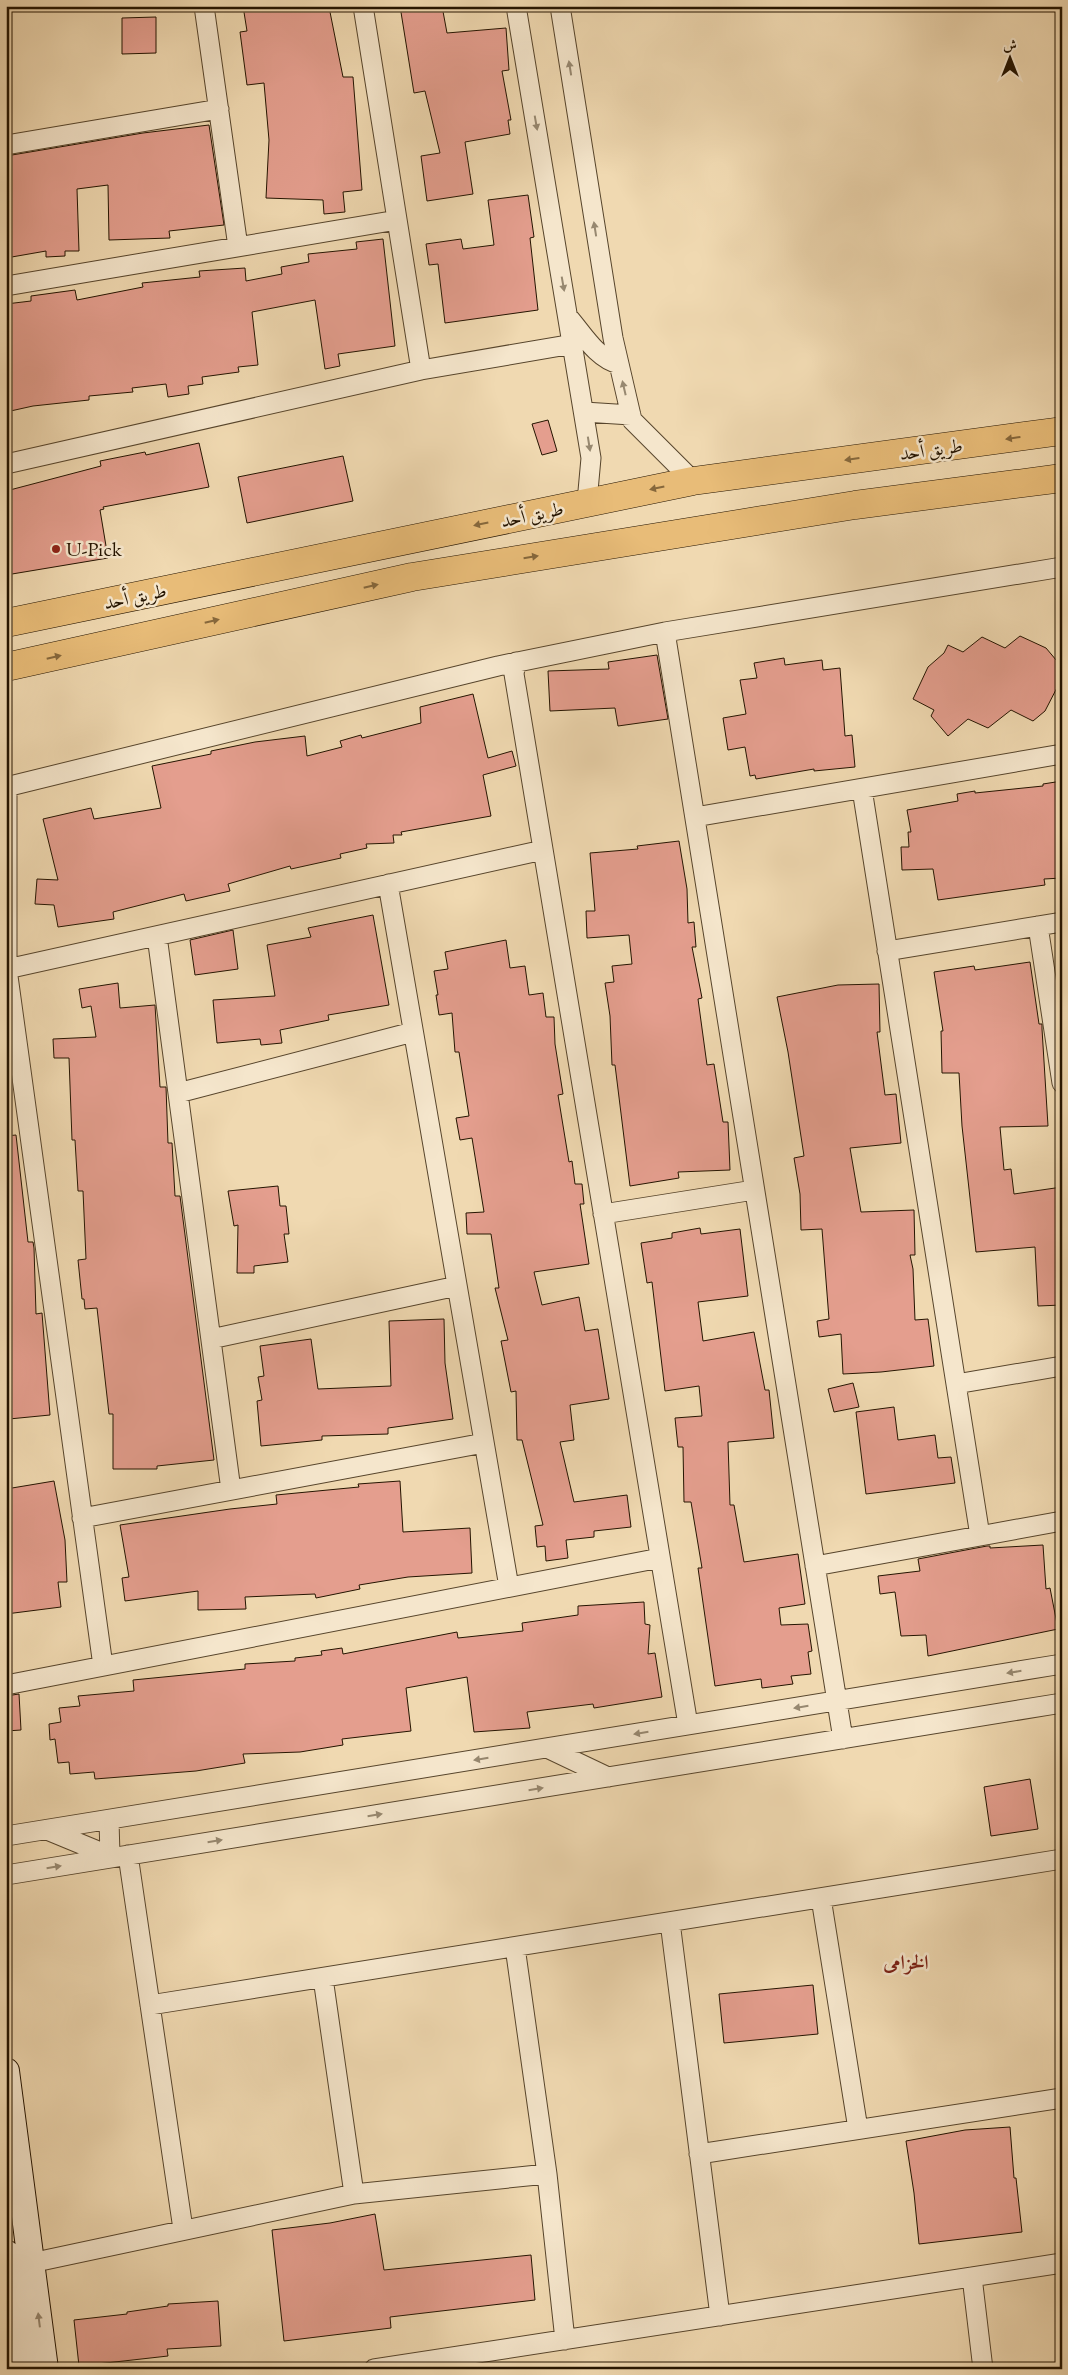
<svg xmlns="http://www.w3.org/2000/svg" width="1068" height="2375" font-family="'Sorts Mill Goudy',Amiri,serif">
<style>
.building{fill:#e49e8e;stroke:#241400}
.lines{fill:none;stroke-linecap:round;stroke-linejoin:round}
.street-casing{stroke:#57452c;stroke-width:21}
.secondary-casing{stroke:#241400;stroke-width:28}
.primary-casing{stroke:#241400;stroke-width:29}
.street{stroke:#f5e6cc;stroke-width:19}
.secondary{stroke:#f5e6cc;stroke-width:26}
.primary{stroke:#e8bc78;stroke-width:28}
.oneway{fill:#978870}
.oneway2{fill:#86683c}
.poi-dot{fill:#8f2418;stroke:#f5e6cc;stroke-width:2}
.labels{text-anchor:middle;stroke-width:5;stroke-linejoin:round;paint-order:stroke}
.street-label{font-size:19px;fill:#241400;stroke:#f5e6cc}
.poi-label{font-size:19px;fill:#241400;stroke:#f5e6cc;text-anchor:start}
.neighbourhood-label{font-size:20px;font-weight:bold;fill:#7a1f14;stroke:#f5e6cc}
</style>
<rect width="100%" height="100%" fill="#f0d9b1"/>
<filter id="stains"><feTurbulence type="fractalNoise" baseFrequency=".004" numOctaves="4"/><feColorMatrix values="0 0 0 0 .2 0 0 0 0 .09 0 0 0 0 .02 0 0 0 .5 -.17"/></filter>
<radialGradient id="worn" r=".72"><stop offset=".6" stop-color="#630" stop-opacity="0"/><stop offset="1" stop-color="#630" stop-opacity=".3"/></radialGradient>
<path class="building" d="M243,6H314V10L329,7L343,77H353L362,190L343,192L345,212L324,214L323,200L266,198L269,140L264,83L247,85L240,32L247,31Z
M400,6H442L447,33L506,28L509,70L502,71L511,120H508L510,134L465,142L473,194L427,201L421,156L440,153L425,91L414,93Z
M156,17V53L122,54V18Z
M209,125L224,225L169,231L170,238L109,240L108,185L77,189L79,251H65V256L46,257V251L6,258V156L143,133Z
M528,195L534,237L530,238L538,310L445,323L438,264L429,265L426,244L461,239L463,249L494,245L488,200Z
M383,239L395,346L338,354L340,366L325,369L315,300L252,312L258,365L238,367L239,372L202,377L203,384L188,386L189,394L168,397L166,384L132,388L133,392L89,396V400L33,406L6,412V304L31,301V296L75,290L77,300L143,287L142,283L200,277L199,271L245,268L246,281L282,274L281,267L309,262L308,254L357,249L356,242Z
M548,420L557,451L542,455L532,424Z
M199,443L209,487L103,507L104,509L100,510L108,558L6,575V491L101,466L100,461L145,452L146,455Z
M343,456L353,501L247,523L238,477Z
M1020,636L1046,648L1062,667V678L1045,711L1033,721L1011,710L988,728L968,719L948,736L931,716L934,710L913,699L928,667L944,653L948,645L963,652L982,637L1005,648Z
M657,655L668,719L618,726L615,708L550,711L548,671L609,669L608,662Z
M784,658L785,665L822,660L823,670L840,668L845,736L852,735L855,767L814,771V769L756,779L755,775L750,776L745,747L728,750L723,718L746,714L740,680L757,678L754,663Z
M473,694L488,758L512,751L516,766L483,775L491,816L401,832L402,835H393L394,843L366,844L367,848L340,854L341,858L291,869L290,866L228,884L230,891L186,901L184,894L113,912L114,919L58,927L54,905L35,904L37,879L58,880L43,819L91,808L94,819L161,808L152,766L211,754V751L255,742L305,736L307,756L342,747L340,741L361,735L362,738L421,723L420,707Z
M1062,781V878L1044,879L1045,885L938,900L933,869L902,870L901,847H909L908,832H911L907,810L958,801L957,794L975,791V793L1043,786V784Z
M679,841L687,889L688,923L694,922L696,947H692L702,998L698,999L707,1065L714,1064L723,1122H728L730,1170L678,1172L679,1178L630,1186L615,1065H612L610,1016L605,983L614,982L612,966L632,964L629,935L587,938L586,911H595L590,853L638,849L637,846Z
M373,915L389,1005L328,1015L329,1020L280,1030L282,1043L261,1045L260,1039L217,1043L213,1000L275,996L267,945L311,937L308,928Z
M233,930L238,969L195,975L190,940Z
M506,940L510,968L525,966L529,995L543,993L546,1017H554L555,1044L563,1094L558,1095L569,1162L572,1161L575,1184H582L584,1204H580L589,1264L534,1272L542,1305L579,1297L585,1331L598,1329L609,1399L570,1405L574,1440L560,1442L574,1502L627,1495L631,1527L594,1531V1537L566,1540L568,1558L546,1561L545,1546L537,1547L535,1526L543,1525L522,1440H517L516,1391L511,1392L501,1341L508,1340L495,1288H499L491,1234H467L466,1213L484,1212L472,1138L460,1140L456,1118L469,1116L459,1052H455L452,1013L439,1015L436,995H438L434,971L448,969L445,952Z
M1030,962L1039,1024H1042V1029L1048,1126L1000,1127L1004,1170L1011,1169L1014,1194L1062,1187V1305L1038,1306L1035,1247L976,1252L962,1126L959,1073H942L941,1031H943L934,972L974,966L975,970Z
M118,983L120,1008L155,1005L160,1087H166L168,1143H172L175,1196H180L214,1460L157,1466V1469H113V1414H109L97,1308L85,1309L84,1299H82L78,1260L86,1259L83,1191H78L75,1140H72L69,1058H54L53,1039L96,1037L91,1006L82,1008L79,989Z
M879,984L880,1032H877L885,1095L896,1094L901,1143L850,1148L861,1212L914,1210L915,1255H910L913,1269L915,1320L928,1319L934,1366L881,1372L843,1374L841,1334L819,1337L817,1321L829,1319L822,1229L801,1230L800,1194L794,1158L804,1156L788,1052L777,997L838,985Z
M16,1135L28,1242H33L34,1248L36,1314L42,1313L50,1415L9,1419L6,1395V1136Z
M278,1186L280,1206H286L289,1234H284L288,1262L254,1266V1273H237L238,1225L234,1226L228,1191Z
M700,1228L701,1234L740,1229L748,1296L698,1302L703,1341L754,1332L765,1390H769L774,1438L728,1442L730,1505H734L744,1562L798,1554L805,1604L779,1608L781,1625L808,1624L812,1651L808,1652L811,1674L791,1676L793,1684L762,1688L761,1679L715,1686L698,1568H702L691,1502H684L683,1447H678L675,1418L702,1416L699,1386L665,1391L652,1282L647,1283L641,1243L672,1238V1233Z
M444,1319L445,1363L453,1419L388,1428V1434L322,1436V1440L261,1446L257,1401L262,1400L258,1377L264,1376L260,1346L311,1339L318,1389L391,1386L389,1321Z
M853,1383L859,1407L834,1412L828,1389Z
M894,1407L898,1440L935,1435L938,1458L951,1457L955,1483L866,1494L856,1412Z
M54,1481L65,1540L67,1582H58L61,1607L6,1614V1489Z
M400,1481L403,1532L470,1528L472,1573L408,1577L359,1585L360,1589L316,1598L315,1594L245,1597L246,1609L198,1610V1591L125,1601L122,1578L129,1577L120,1525L230,1509L277,1504L276,1495L359,1487L358,1484Z
M1043,1545L1046,1589L1050,1588L1058,1629L928,1656L926,1635L901,1636L895,1592L880,1594L878,1576L920,1571L918,1559L987,1546H990V1548Z
M644,1602L645,1624L650,1625L648,1654L655,1653L662,1697L594,1708L593,1704L527,1712L530,1728L474,1732L467,1677L406,1688L411,1731L342,1739L343,1745L300,1752L243,1754L245,1763L196,1771L95,1779L94,1772L70,1774L69,1762L58,1763L55,1739L50,1740L49,1724L61,1722L59,1708L80,1706L78,1696L134,1691L133,1680L245,1669V1664L295,1661V1658L322,1655L321,1651L342,1648L343,1654L457,1632L458,1638L523,1631L522,1623L578,1615V1606Z
M19,1694L21,1730L6,1731V1696Z
M1030,1779L1038,1829L991,1836L984,1787Z
M813,1985L818,2034L724,2043L719,1994Z
M1010,2127L1014,2178H1016L1022,2232L919,2244L914,2193L906,2141L965,2130Z
M375,2214L384,2270L531,2255L535,2300L390,2317L391,2328L284,2341L272,2230L330,2223Z
M218,2301L221,2346L167,2349L168,2356L79,2366L74,2320L127,2314V2312L168,2306V2304Z"/>
<g class="lines">
<defs>
<path id="street" d="M204,6L238,247
M363,6L421,370
M516,6L591,458L587,502
M560,6L613,338L632,420L693,481
M6,145L219,109
M6,286L397,220
M569,318C583,334 597,359 619,364
M584,412L631,415
M6,464L421,370L573,344
M665,632L843,1739
M516,662L514,674L688,1725
M6,787L498,666L665,632L1062,567
M7,787V969L103,1666
M862,789L980,1536
M695,817L1062,754
M388,884L509,1587
M1038,926L1062,1083
M157,936L231,1490
M887,951L1062,922
M7,969L543,850
M178,1093L413,1032
M603,1214L754,1190
M211,1339L457,1286
M956,1384L1062,1366
M82,1518L484,1443
M815,1566L1062,1521
M6,1685L660,1558
M547,1748L608,1777
M47,1830L110,1856L109,1820
M6,1836L1062,1664
M128,1855L183,2229
M6,1875L1062,1703
M821,1898L858,2129
M670,1922L720,2316
M515,1947L547,2174L565,2340
M323,1978L354,2194
M150,2005L1062,1859
M699,2154L1062,2098
M31,2263L354,2194L547,2174
M972,2277L983,2369
M374,2369L1062,2263"/>
<path id="secondary" d="M6,2071L45,2369
M6,2253L21,2369"/>
<path id="primary" d="M6,623L693,481L1062,431
M6,667L412,577L855,505L1062,478"/>
</defs>
<use href="#street" class="street-casing"/>
<use href="#secondary" class="secondary-casing"/>
<use href="#primary" class="primary-casing"/>
<use href="#street" class="street"/>
<use href="#secondary" class="secondary"/>
<use href="#primary" class="primary"/>
</g>
<defs><path id="oneway-solid" d="M-6-.8H1V-3.2L6.5 0L1 3.2V.8H-6Z" transform="scale(1.25)"/></defs>
<g class="oneway">
<use href="#oneway-solid" transform="translate(570 68) rotate(-99)"/>
<use href="#oneway-solid" transform="translate(536 123) rotate(80)"/>
<use href="#oneway-solid" transform="translate(595 229) rotate(-99)"/>
<use href="#oneway-solid" transform="translate(563 284) rotate(80)"/>
<use href="#oneway-solid" transform="translate(624 388) rotate(-103)"/>
<use href="#oneway-solid" transform="translate(589 444) rotate(81)"/>
<use href="#oneway-solid" transform="translate(1014 1672) rotate(171)"/>
<use href="#oneway-solid" transform="translate(801 1707) rotate(171)"/>
<use href="#oneway-solid" transform="translate(641 1733) rotate(171)"/>
<use href="#oneway-solid" transform="translate(481 1759) rotate(171)"/>
<use href="#oneway-solid" transform="translate(536 1789) rotate(-9)"/>
<use href="#oneway-solid" transform="translate(375 1815) rotate(-9)"/>
<use href="#oneway-solid" transform="translate(215 1841) rotate(-9)"/>
<use href="#oneway-solid" transform="translate(54 1867) rotate(-9)"/>
<use href="#oneway-solid" transform="translate(39 2320) rotate(-97)"/>
</g>
<g class="oneway2">
<use href="#oneway-solid" transform="translate(1013 438) rotate(172)"/>
<use href="#oneway-solid" transform="translate(852 459) rotate(172)"/>
<use href="#oneway-solid" transform="translate(657 488) rotate(168)"/>
<use href="#oneway-solid" transform="translate(481 524) rotate(168)"/>
<use href="#oneway-solid" transform="translate(531 557) rotate(-9)"/>
<use href="#oneway-solid" transform="translate(371 586) rotate(-13)"/>
<use href="#oneway-solid" transform="translate(212 621) rotate(-13)"/>
<use href="#oneway-solid" transform="translate(54 657) rotate(-13)"/>
</g>
<circle class="poi-dot" cx="56" cy="549" r="5"/>
<g class="labels">
<g class="street-label">
<text transform="translate(931 449) rotate(-8)" y="7">طريق أحد</text>
<text transform="translate(532 514) rotate(-12)" y="7">طريق أحد</text>
<text transform="translate(135 596) rotate(-12)" y="7">طريق أحد</text>
</g>
<g class="poi-label">
<text x="66" y="556">U-Pick</text>
</g>
<g class="neighbourhood-label">
<text x="906" y="1969">الخزامى</text>
</g>
</g>
<rect width="1068" height="2375" fill="none" stroke="#f0d9b1" stroke-width="25"/>
<rect x="8" y="8" width="1053" height="2360" fill="none" stroke="#241400" stroke-width="2.5"/>
<rect x="12" y="12" width="1043" height="2350" fill="none" stroke="#241400"/>
<g transform="translate(1010 58)" stroke="#f5e6cc" stroke-width="4" paint-order="stroke">
<path d="M0-4L9 19L0 12L-9 19Z" fill="#241400"/>
<text y="-8" font-size="14" font-weight="bold" text-anchor="middle" fill="#241400">ش</text>
</g>
<rect width="100%" height="100%" filter="url(#stains)"/>
<rect width="100%" height="100%" fill="url(#worn)"/>
</svg>
